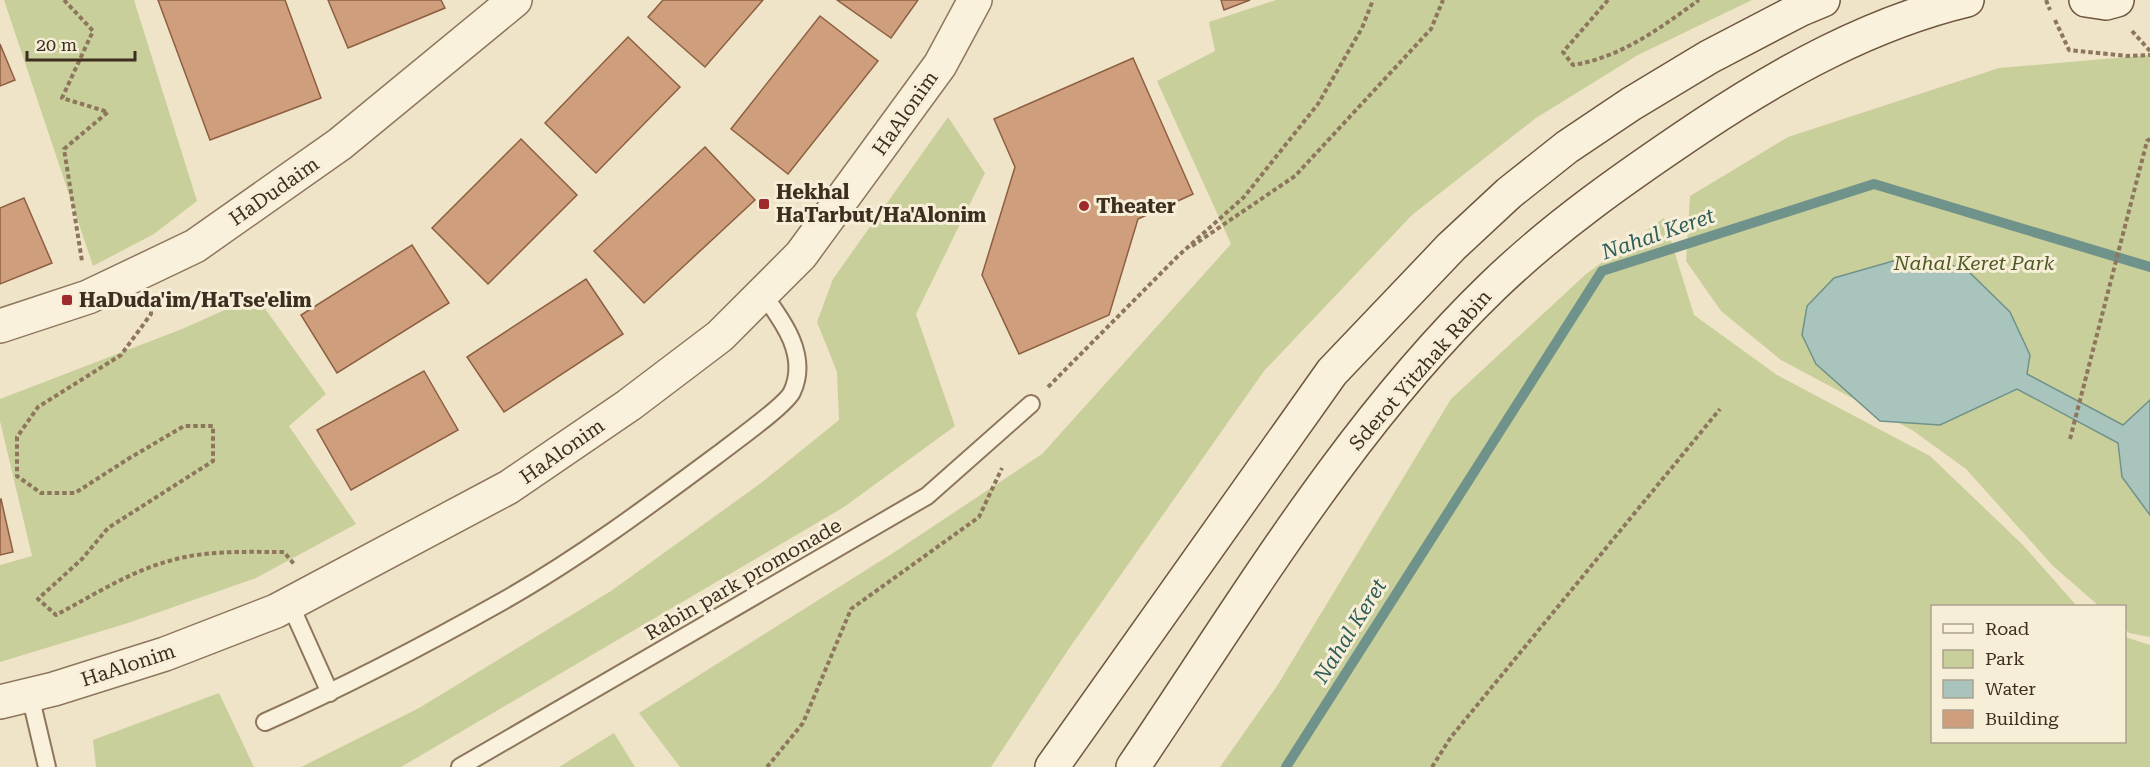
<svg xmlns="http://www.w3.org/2000/svg" width="2150" height="767" font-family="'Roboto Serif',serif">
<style>
.green{fill:#c9cf9b}
.water{fill:#a9c4bc;stroke:#6f938a;stroke-width:1.5}
.lines{fill:none;stroke-linecap:round;stroke-linejoin:round}
.stream{stroke:#6f938a;stroke-width:10}
.building{fill:#cf9f7d;stroke:#8d5f41;stroke-width:1.5}
.service-casing{stroke:#8d765c;stroke-width:20}
.minor-casing{stroke:#8d765c;stroke-width:36}
.secondary-casing{stroke:#6f573f;stroke-width:36}
.path{stroke:#8d765c;stroke-width:4;stroke-dasharray:4.5 3;stroke-linecap:butt}
.service{stroke:#faf1dc;stroke-width:16}
.minor{stroke:#faf1dc;stroke-width:33}
.secondary{stroke:#faf1dc;stroke-width:33}
.poi-dot{fill:#9e2a2b;stroke:#f7eed8;stroke-width:2}
.labels{text-anchor:middle;stroke-width:6;stroke-linejoin:round;paint-order:stroke}
.street-label{font-size:20px;fill:#3d2e20;stroke:#f7eed8}
.poi-label{font-size:20px;font-weight:bold;fill:#3d2e20;stroke:#f7eed8;text-anchor:start}
.park-label{font-size:20px;font-style:italic;fill:#4d5a26;stroke:#f7eed8}
.water-label{font-size:21px;font-style:italic;fill:#2f5d5a;stroke:#f7eed8}
</style>
<rect width="100%" height="100%" fill="#f0e4c8"/>
<path class="green" d="M4,0H134L197,201L154,234L93,266Z
M1276,0H1752L1638,55L1536,118L1412,215L1264,371L1068,650L991,767H680L639,713L893,553L1042,454L1231,244L1157,81L1215,51L1209,22Z
M2150,55V637L2129,633L2125,629L2124,606H2099L2053,566L1966,469L1912,430L1781,360L1721,311L1686,261L1690,196L1788,137L1999,68Z
M948,117L985,173L916,314L955,426L844,507L401,767H301L419,708L611,591L761,483L839,420L837,372L817,322L833,279Z
M1664,218L1694,315L1777,375L1930,456L2023,545L2077,606H1932V742H2124L2125,637L2150,645V767H1220L1277,686L1451,399L1586,274Z
M256,296L326,394L289,426L356,524L256,578L128,623L0,662V565L32,556L0,421V399L182,329Z
M219,693L254,767H96L93,740Z
M614,733L635,767H559Z"/>
<path class="water" d="M1893,261L1964,267L2010,312L2030,355L2027,374L2123,425L2150,400V515L2122,477L2118,443L2017,389L1940,425L1880,421L1816,364L1802,335L1807,306L1834,278Z"/>
<g class="lines">
<path class="stream" d="M1286,767L1602,271L1874,184L2150,267"/>
</g>
<path class="building" d="M158,0H285L321,98L210,140Z
M328,0H441L445,8L348,48Z
M663,0H763L705,67L648,17Z
M837,0H918L891,38Z
M1221,0H1250L1224,10Z
M820,16L878,61L788,174L731,129Z
M628,37L680,87L596,173L545,123Z
M0,44L15,80L0,86Z
M1133,58L1193,194L1138,219L1109,315L1019,354L982,275L1015,167L994,119Z
M521,139L577,195L488,284L432,228Z
M705,147L755,200L644,303L594,251Z
M24,198L52,263L0,284V208Z
M412,245L449,303L337,373L301,315Z
M586,279L623,334L504,412L467,357Z
M424,371L458,430L351,490L317,430Z
M1,499L13,552L0,555V500Z"/>
<g class="lines">
<defs>
<path id="service" d="M290,604L330,693
M30,695L47,767
M265,722C346,686 425,645 503,601C579,558 650,505 720,453C734,442 786,405 792,392C809,356 783,321 763,294
M460,767L927,496L1031,404"/>
<path id="minor" d="M0,326L88,297L195,246L340,144L515,0
M0,702L54,689L165,654L276,611L509,487L629,405L720,336L801,255L940,65L975,0"/>
<path id="secondary" d="M2086,0L2106,3L2117,0
M1052,767L1332,372L1451,247L1509,193L1567,147L1631,104L1709,57L1799,10L1823,0
M1133,767C1244,603 1349,425 1492,287C1555,226 1627,176 1700,127C1781,73 1871,23 1967,0"/>
</defs>
<use href="#service" class="service-casing"/>
<use href="#minor" class="minor-casing"/>
<use href="#secondary" class="secondary-casing"/>
<path class="path" d="M64,0L93,31L62,98L108,112L64,149L82,261
M1608,0L1563,52L1573,65C1622,57 1660,28 1699,0
M2046,0L2050,10
M2055,20L2069,50L2127,56L2150,55
M2132,31L2150,51
M1192,246L1295,176L1431,29L1443,0
M151,304V314L121,355L38,407L17,437V476L41,493H75L128,459L184,426H213V461L108,528L82,559L38,599L56,615C92,596 129,572 169,561C205,550 247,552 284,552L294,564
M1048,387L1177,257L1244,197L1318,104L1362,28L1373,0
M2070,439L2147,141L2150,139
M767,767L803,723L851,609L979,517L1002,468
M1432,767L1451,737L1720,409"/>
<use href="#service" class="service"/>
<use href="#minor" class="minor"/>
<use href="#secondary" class="secondary"/>
</g>
<g class="poi-dot">
<rect x="758" y="198" width="12" height="12" rx="3"/>
<circle cx="1084" cy="206" r="6"/>
<rect x="61" y="294" width="12" height="12" rx="3"/>
</g>
<g class="labels">
<g class="street-label">
<text transform="translate(905 113) rotate(-55)" y="7">HaAlonim</text>
<text transform="translate(274 191) rotate(-35)" y="7">HaDudaim</text>
<text transform="translate(1420 370) rotate(-49)" y="7">Sderot Yitzhak Rabin</text>
<text transform="translate(562 451) rotate(-35)" y="7">HaAlonim</text>
<text transform="translate(743 579) rotate(-30)" y="7">Rabin park promonade</text>
<text transform="translate(128 665) rotate(-18)" y="7">HaAlonim</text>
</g>
<g class="poi-label">
<text x="776" y="199">Hekhal<tspan x="776" dy="23">HaTarbut/Ha'Alonim</tspan></text>
<text x="1096" y="213">Theater</text>
<text x="79" y="307">HaDuda'im/HaTse'elim</text>
</g>
<g class="park-label">
<text x="1974" y="270">Nahal Keret Park</text>
</g>
<g class="water-label">
<text transform="translate(1658 234) rotate(-19)" y="7">Nahal Keret</text>
<text transform="translate(1350 631) rotate(-58)" y="7">Nahal Keret</text>
</g>
</g>
<rect x="1931" y="605" width="195" height="138" fill="#f7eed8" stroke="#ada18e" stroke-width="1.5"/>
<rect x="1943" y="624" width="30" height="9" fill="#faf1dc" stroke="#ada18e" stroke-width="1.5"/>
<text x="1985" y="635" font-size="18" fill="#3d2e20">Road</text>
<rect x="1943" y="650" width="30" height="18" fill="#c9cf9b" stroke="#ada18e" stroke-width="1.5"/>
<text x="1985" y="665" font-size="18" fill="#3d2e20">Park</text>
<rect x="1943" y="680" width="30" height="18" fill="#a9c4bc" stroke="#ada18e" stroke-width="1.5"/>
<text x="1985" y="695" font-size="18" fill="#3d2e20">Water</text>
<rect x="1943" y="710" width="30" height="18" fill="#cf9f7d" stroke="#ada18e" stroke-width="1.5"/>
<text x="1985" y="725" font-size="18" fill="#3d2e20">Building</text>
<path d="M27 51v9h108v-9" fill="none" stroke="#3d2e20" stroke-width="3"/>
<text x="36" y="51" font-size="18" fill="#3d2e20" stroke="#f7eed8" stroke-width="4.5" paint-order="stroke">20 m</text>
</svg>
